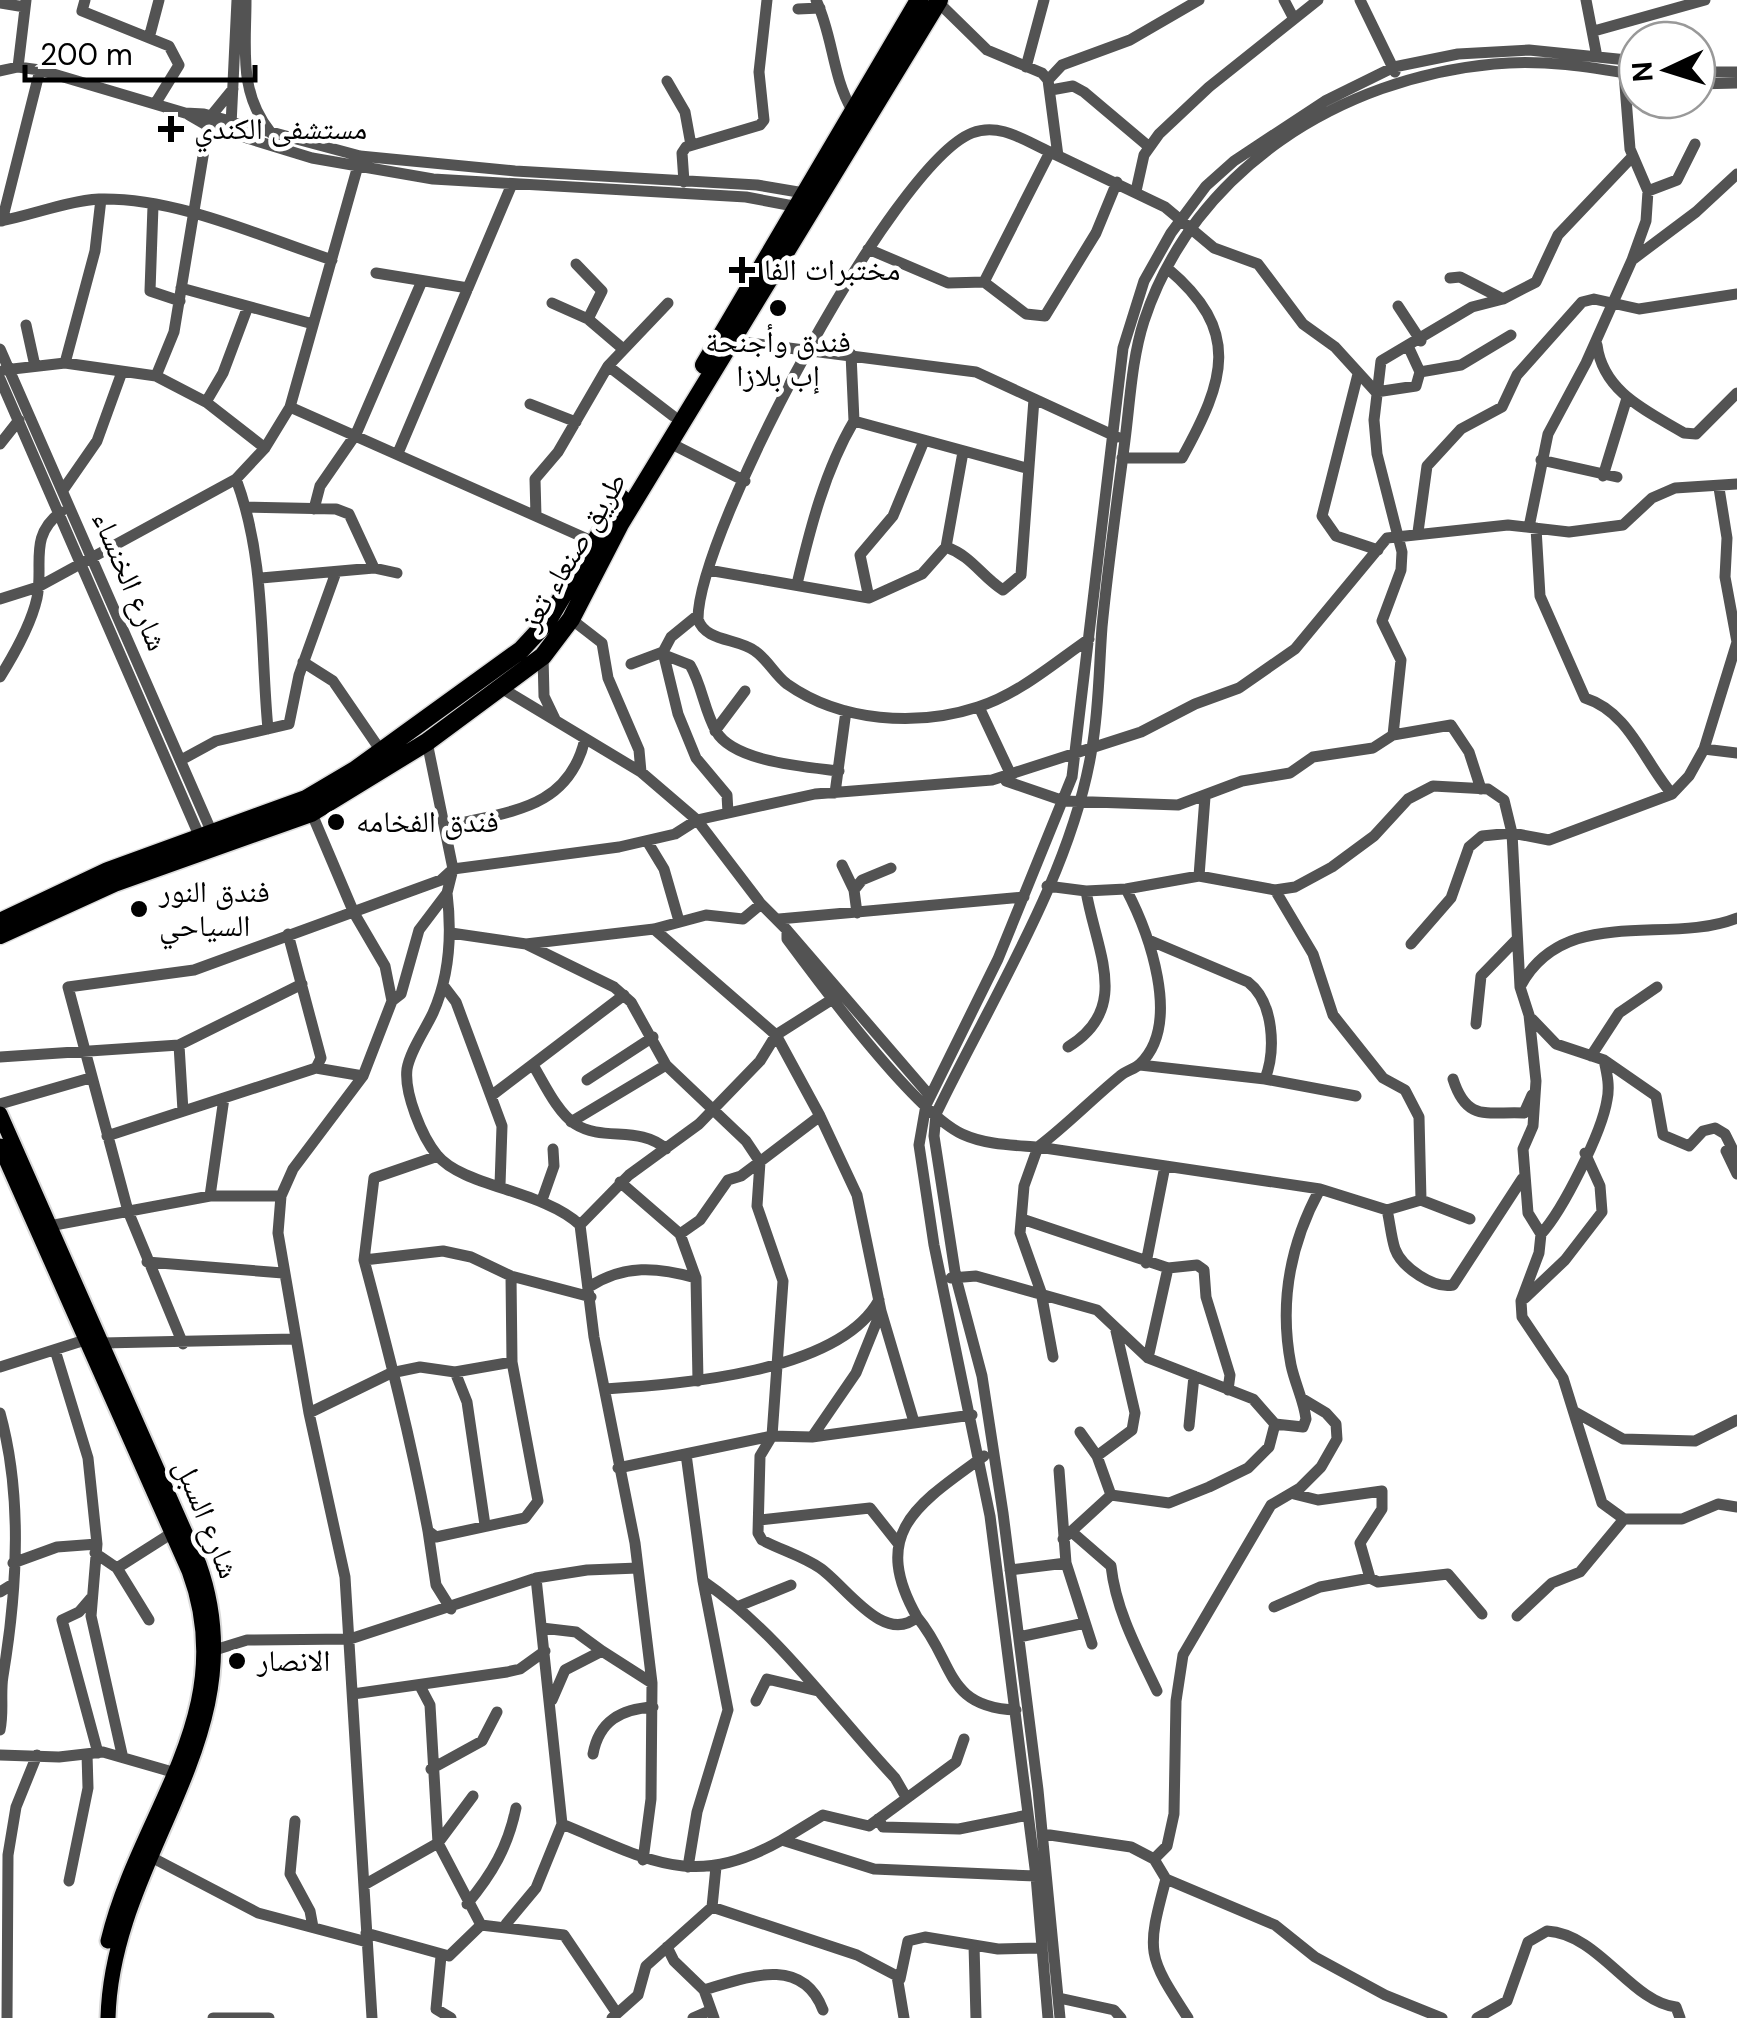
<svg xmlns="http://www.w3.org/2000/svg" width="1737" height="2018" font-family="'DM Sans','Noto Naskh Arabic',sans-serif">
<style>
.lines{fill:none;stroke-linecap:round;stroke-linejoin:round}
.major-casing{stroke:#dbdbdb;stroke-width:19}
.highway-casing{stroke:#dbdbdb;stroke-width:21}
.minor{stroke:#535353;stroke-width:11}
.major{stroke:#000;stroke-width:15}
.highway{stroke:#000;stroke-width:18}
.poi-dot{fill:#000;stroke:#fff;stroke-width:4}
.labels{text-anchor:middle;stroke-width:9;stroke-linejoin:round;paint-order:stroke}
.poi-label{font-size:30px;fill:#000;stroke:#fff;text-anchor:start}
.street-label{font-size:30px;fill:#000;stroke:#fff}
</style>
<rect width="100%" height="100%" fill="#fff"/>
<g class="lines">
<defs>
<path id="major" d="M0,1114L199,1564C260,1735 112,1854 108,2018
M0,1146L189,1571C242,1713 139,1811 108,1941"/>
<path id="highway" d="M704,365L919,0
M0,922L108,871L306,799L355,770L521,650L547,622L621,498
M0,935L114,883L311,813L427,742L543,656L571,619L620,524L939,0"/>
</defs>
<use href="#major" class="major-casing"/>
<use href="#highway" class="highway-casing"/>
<path class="minor" d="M85,0L82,11L169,46L179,65L155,104
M246,0C246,49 238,92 271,133
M816,0C833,35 832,76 852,110
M1284,0L1294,19
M1360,0L1395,72
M1586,0L1597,57
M938,2L987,50L1042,73L1048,80L1058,156
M0,3L25,7
M798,9L820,8
M1594,31L1705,0
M149,38L159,0
M18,67L26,0
M1026,67L1044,0
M0,71L18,67L40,70L185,113L204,114L360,156L515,171L757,185L810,194
M1697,72H1737
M1624,73L1630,149L1648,191L1646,221L1632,260L1696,212L1737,174
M1048,80L1062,65L1130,40L1199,0
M667,81L685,112L691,145
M1697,84L1737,83
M1051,90L1073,86L1084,92L1148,146
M189,115L208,126L312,158L433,179L746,197L804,208
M211,116L233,89
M231,125L237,0
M1050,152C1025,141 1000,122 972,133C893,164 698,532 698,619C705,642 738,638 755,651C768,660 775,675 787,684C841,722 917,727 978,707C1019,694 1054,663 1089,639
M684,182L682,153L686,147L760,125L764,120L759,72L767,0
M1136,191L1144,155L1159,134L1209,87L1318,0
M1648,191L1677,180L1695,144
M153,206L150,291L180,301
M0,221C33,215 66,201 99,199C176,197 259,236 332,260
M2,221L40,70
M868,249L948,283L984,282L1026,314L1045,316L1096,233L1117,182
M576,264L602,291L588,319
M376,273L468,288
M1450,278L1460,277L1503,299
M984,282L1050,152L1165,207L1214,248L1258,264L1303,324L1335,347L1376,392L1416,386L1420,372L1408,346
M181,288L313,324
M552,303L588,319L622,348
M1398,306L1421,341
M26,325L35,366
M734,341L976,372L1117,437
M1597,345C1603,392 1647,411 1684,433L1696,434L1737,393
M0,349L213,835
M851,354L854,421L1026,468
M65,363L95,251L101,199
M608,366L668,303
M4,370L65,363L156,376L206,402L223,373L247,309
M1420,372L1461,365L1511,335
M1358,374L1322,516L1336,536L1378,550
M156,376L174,332L208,126
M0,379L202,842
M206,402L265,448
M530,404L576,422
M290,407L594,542
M670,443L745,481
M0,444L19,420
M398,453L512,184
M1122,458H1182C1225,380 1242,331 1167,268
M1541,460L1617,477
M1603,476L1627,398
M236,479C266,559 260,645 268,729
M63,490L97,441L122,372
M247,507L336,509L349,514L374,568
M314,509L320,486L356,434L422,281
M536,516L535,479L558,452L608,366L673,416
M1529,527L1548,434L1586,363L1632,260
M1536,528L1540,596L1585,698C1629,712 1643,760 1672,794
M1418,532L1427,466L1461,429L1502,407L1517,375L1582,302L1594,299L1639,309L1737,294
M946,547L963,452
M708,570L869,598L922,574L946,547C972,556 981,576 1003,590L1021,575L1034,399
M261,578L374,568L397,573
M797,584C810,529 825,470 854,421
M869,598L860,555L893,516L924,441
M0,599L38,587L236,479L265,448L290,407L359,162
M698,615L671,637L663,652L678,714L696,758L727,795L728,813
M571,619L602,643L608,678L639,750L641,772
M543,656L544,696L555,719
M667,656L690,665C702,685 704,710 716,731C733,762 807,767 839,771
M303,662L333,681L381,751
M631,664L663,652
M0,677C15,653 31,625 37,598C44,565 28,536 61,512
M503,689L641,772L697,820L761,904L787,930V939C821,985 915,1112 962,1134C986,1145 1012,1145 1038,1147C1067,1125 1092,1099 1120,1076C1125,1071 1135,1069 1140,1064C1183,1023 1148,931 1126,889
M979,707L1011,775
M715,731L745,691
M427,742L453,869L619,847L675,834L697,820L815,794L992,780L1141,732L1195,704L1239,688L1295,649L1387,538L1508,525L1569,532L1623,525L1652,498L1675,488L1737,484
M1704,749L1737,753
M181,760L216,741L289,724L299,675L335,575
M1006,781L1064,801L1178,805L1242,781L1290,773L1313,757L1373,748L1393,735
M1481,789L1469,752L1451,725L1393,735L1401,660L1382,621L1401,570L1402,552L1377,454L1374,420L1381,361L1472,307L1503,299L1536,282L1558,235L1633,156
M835,793L846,711
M309,807L354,913L385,966L392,1001L363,1076L293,1169L281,1196L278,1233L309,1413L345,1577L372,2018
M445,827C505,811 568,812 585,739
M647,841L664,869L679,921
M842,865L854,890L857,913
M1199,876L1205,797
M1047,886L1086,891L1126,889L1199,876L1275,890L1295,887L1332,867L1374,836L1408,799L1433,786L1488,789L1504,800L1512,833L1520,987L1529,1015L1536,1081L1533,1126L1523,1149L1528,1213L1541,1234L1539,1253L1521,1301L1522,1317L1563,1378L1602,1503L1624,1519
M854,890L862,880L891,868
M1275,890L1313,954L1333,1015L1383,1078L1405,1090L1419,1117L1421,1200L1470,1219
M447,893C452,934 450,975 433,1013C425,1030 410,1051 407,1069C404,1093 422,1137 437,1155C463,1187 543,1190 580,1225
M779,919L1024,897
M654,929L776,1035L820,1116L857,1195L881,1311L914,1422
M787,930L930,1096
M451,933L526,944L614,987L631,1002L666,1065L746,1141L760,1162L757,1206L783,1281L772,1436L760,1456L758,1533L762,1540C781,1550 803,1556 820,1568C845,1585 884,1646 917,1617C869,1532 918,1504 984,1456
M526,944L654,929L706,915L743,919L761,904
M1411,944L1451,898L1469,847L1482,836L1512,833L1549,840L1672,794L1689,776L1704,749L1737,642L1725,577L1727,538L1719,488
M443,985L456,1002L502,1126L500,1185
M1520,987C1564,903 1667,946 1737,918
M392,1001L401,994L419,930L447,893L453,869
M1532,1019L1556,1044L1604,1060L1656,1096L1663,1135L1689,1146L1703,1131L1715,1128L1725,1134L1737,1158
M1476,1024L1481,976L1517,939
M179,1045L183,1111
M1068,1047C1132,1008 1096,951 1086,891
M1591,1056L1619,1013L1657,987
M0,1057L179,1045L302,984
M533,1065C544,1083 557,1112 575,1124C603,1142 640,1125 666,1149
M1140,1065L1265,1079C1276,1050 1274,1002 1248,982L1151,941
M316,1068L363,1076
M1265,1079L1356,1096
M1453,1079C1467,1123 1488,1111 1524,1113L1532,1095
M587,1080L653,1037
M491,1096L624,995
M0,1104L90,1078
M571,1122L666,1065
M107,1136L316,1068L321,1058L288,934
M1726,1151L1737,1174
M620,1182L680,1234L696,1278L698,1381
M210,1196L224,1098
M542,1200L554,1166L553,1149
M1387,1210C1390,1222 1391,1237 1395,1249C1402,1268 1434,1289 1453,1285L1522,1179
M1022,1219L1168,1268L1148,1358
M49,1226L210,1196H281
M680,1234L700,1220L728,1180L741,1176L820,1116
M1541,1234C1563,1210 1602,1132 1607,1100C1610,1086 1607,1074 1604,1060
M364,1260L374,1178L438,1156
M147,1262L283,1273
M1146,1263L1165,1166
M1168,1268L1197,1265L1204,1270L1206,1297L1230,1375L1228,1390
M511,1276L512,1362
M951,1278L976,1276L1097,1310L1148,1358L1253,1399L1275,1424L1269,1447L1248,1468L1209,1487L1169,1503L1111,1495L1063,1539
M589,1287C624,1264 658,1267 696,1278
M1525,1298L1565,1260L1602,1212L1600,1186L1585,1153
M102,1343L296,1339
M183,1344L128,1211L68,987L194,970L441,880L453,869
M55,1350L88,1458L97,1544L91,1616L122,1754
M1053,1357L1041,1292L1020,1233L1024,1186L1038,1147L1320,1189L1387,1210L1421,1200
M0,1367L85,1340
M455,1372L467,1402L485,1525
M605,1389C680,1384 839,1373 879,1300
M1575,1412L1623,1439L1695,1441L1737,1420
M0,1413C23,1496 17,1592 3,1676C0,1694 4,1711 0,1730
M309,1413L391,1373L420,1367L455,1372L512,1362L538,1501L525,1518L436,1537L428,1531C411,1439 388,1350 364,1260L443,1251L471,1257L511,1276L591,1297
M1275,1424L1303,1427L1306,1419C1304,1401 1295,1384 1291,1365C1279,1303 1290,1244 1320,1189
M1189,1426L1194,1376
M1080,1432L1097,1456L1111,1495
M812,1437L856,1373L881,1311
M686,1454L703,1581L728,1710L697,1812L688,1867
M1097,1456L1132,1430L1135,1413L1116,1331
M618,1468L772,1436L812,1437L972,1415
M1059,1470L1066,1563L1092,1644
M1294,1494L1318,1500L1382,1491V1509L1360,1543L1370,1578L1378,1582L1448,1574L1482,1614
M759,1520L870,1508L897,1542
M428,1531L436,1585L451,1609
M1073,1533L1111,1566C1116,1611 1138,1651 1157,1691
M95,1553L117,1568L149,1620
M13,1563L57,1547L97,1544
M117,1568L172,1533
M1010,1570L1066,1563
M703,1581C779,1633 832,1711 895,1778L906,1797
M0,1592L13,1584
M91,1598L79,1612L62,1620L98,1753
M739,1606L791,1585
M1274,1607L1320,1587L1370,1578
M1517,1616L1552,1583L1580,1572L1624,1519H1682L1718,1504L1737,1507
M917,1617C955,1662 944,1707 1016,1710
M542,1628L576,1632L602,1651
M1019,1637L1085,1623
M205,1653L247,1640L350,1639L536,1578L587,1570L638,1568
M353,1694L507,1672L520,1669L545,1651
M552,1700L565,1670L602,1651L652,1683
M756,1701L767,1679L818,1691
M593,1754C599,1721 621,1709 653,1707
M0,1755L59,1757L103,1752L176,1773
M431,1769L482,1741L497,1712
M473,1796L438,1843L481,1925
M878,1819L883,1827L959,1829L1028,1815
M295,1821L290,1874L310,1911L313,1927
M562,1824C648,1859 692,1891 782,1840L874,1869L1036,1876
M1043,1834L1131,1847L1154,1859L1166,1879L1275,1925L1315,1957L1385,1995L1442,2018
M782,1840L823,1815L869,1826L956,1762L964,1739
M151,1857L258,1913L367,1942
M1154,1859L1167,1846L1174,1814L1176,1701L1183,1655L1271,1505L1300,1488L1321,1467L1337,1439L1336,1424L1326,1413L1301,1398
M643,1860L651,1799L652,1683L635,1543L594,1337L580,1225L629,1175L699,1124L760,1061L776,1035L839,995
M1166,1879C1146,1953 1147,1955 1188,2018
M69,1881L88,1788L87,1754
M364,1885L438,1843L430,1705L420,1686
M467,1904C492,1874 508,1847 516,1808
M712,1907L716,1867
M506,1924L536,1888L562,1824L536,1578
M366,1933L449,1956L481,1925L564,1935L616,2012
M974,1945L976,2018
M667,1947L674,1961L704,1990L714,2018
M441,1956L436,2009L451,2018
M900,1979L908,1941L925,1937L998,1949L1042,1948
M704,1990C747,1977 802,1955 823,2010
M1059,1998L1114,2010L1121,2018
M7,2018L8,1855L16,1807L37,1755
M213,2018H269
M612,2018L638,1995L646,1966L712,1907L857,1955L897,1976L904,2018
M693,2018L709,2011
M1048,2018L1036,1876L990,1516L934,1245L919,1145L926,1105L998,959L1072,777L1123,348L1144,281L1171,233L1206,186L1234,161L1325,101L1394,67L1458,54L1529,50L1637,61
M1060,2018L1038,1790L1003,1513L982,1376L956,1278L934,1136L936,1114C991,999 1072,874 1092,748C1099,708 1099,667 1102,627C1108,565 1117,502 1125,440C1130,401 1132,358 1144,321C1194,169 1341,78 1494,64C1542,59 1590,67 1637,75
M1477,2018L1507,2001L1528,1942L1547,1931C1599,1934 1631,2002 1676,2007L1680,2018"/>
<use href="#major" class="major"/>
<use href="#highway" class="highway"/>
</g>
<g class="poi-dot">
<path d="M166 114h10v10h10v10h-10v10h-10v-10h-10v-10h10z"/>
<path d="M737 255h10v10h10v10h-10v10h-10v-10h-10v-10h10z"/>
<circle cx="778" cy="308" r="10"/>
<circle cx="336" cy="822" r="10"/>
<circle cx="139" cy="909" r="10"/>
<circle cx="237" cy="1661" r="10"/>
</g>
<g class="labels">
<g class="poi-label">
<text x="194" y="139">مستشفى الكندي</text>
<text x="764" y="280">مختبرات الفا</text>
<text x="778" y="352" text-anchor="middle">فندق وأجنحة<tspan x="778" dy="34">إب بلازا</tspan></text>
<text x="356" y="832">فندق الفخامه</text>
<text x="159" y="902">فندق النور<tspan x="159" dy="34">السياحي</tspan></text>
<text x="257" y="1671">الانصار</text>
</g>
<g class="street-label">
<text transform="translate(573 551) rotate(-59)" y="10">طريق صنعاء تعز</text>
<text transform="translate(130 581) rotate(67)" y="10">شارع الخنساء</text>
<text transform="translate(207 1519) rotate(68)" y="10">شارع السبل</text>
</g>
</g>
<g transform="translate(1667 70) rotate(266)"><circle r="48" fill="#ffffff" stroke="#999999" stroke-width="2.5"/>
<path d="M0-8L18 38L0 25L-18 38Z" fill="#000000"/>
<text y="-15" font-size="28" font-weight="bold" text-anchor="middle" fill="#000000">N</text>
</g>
<path d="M25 65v15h230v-15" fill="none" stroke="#000000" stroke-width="5"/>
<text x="40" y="65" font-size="30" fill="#000000" stroke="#ffffff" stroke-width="8" paint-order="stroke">200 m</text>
</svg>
